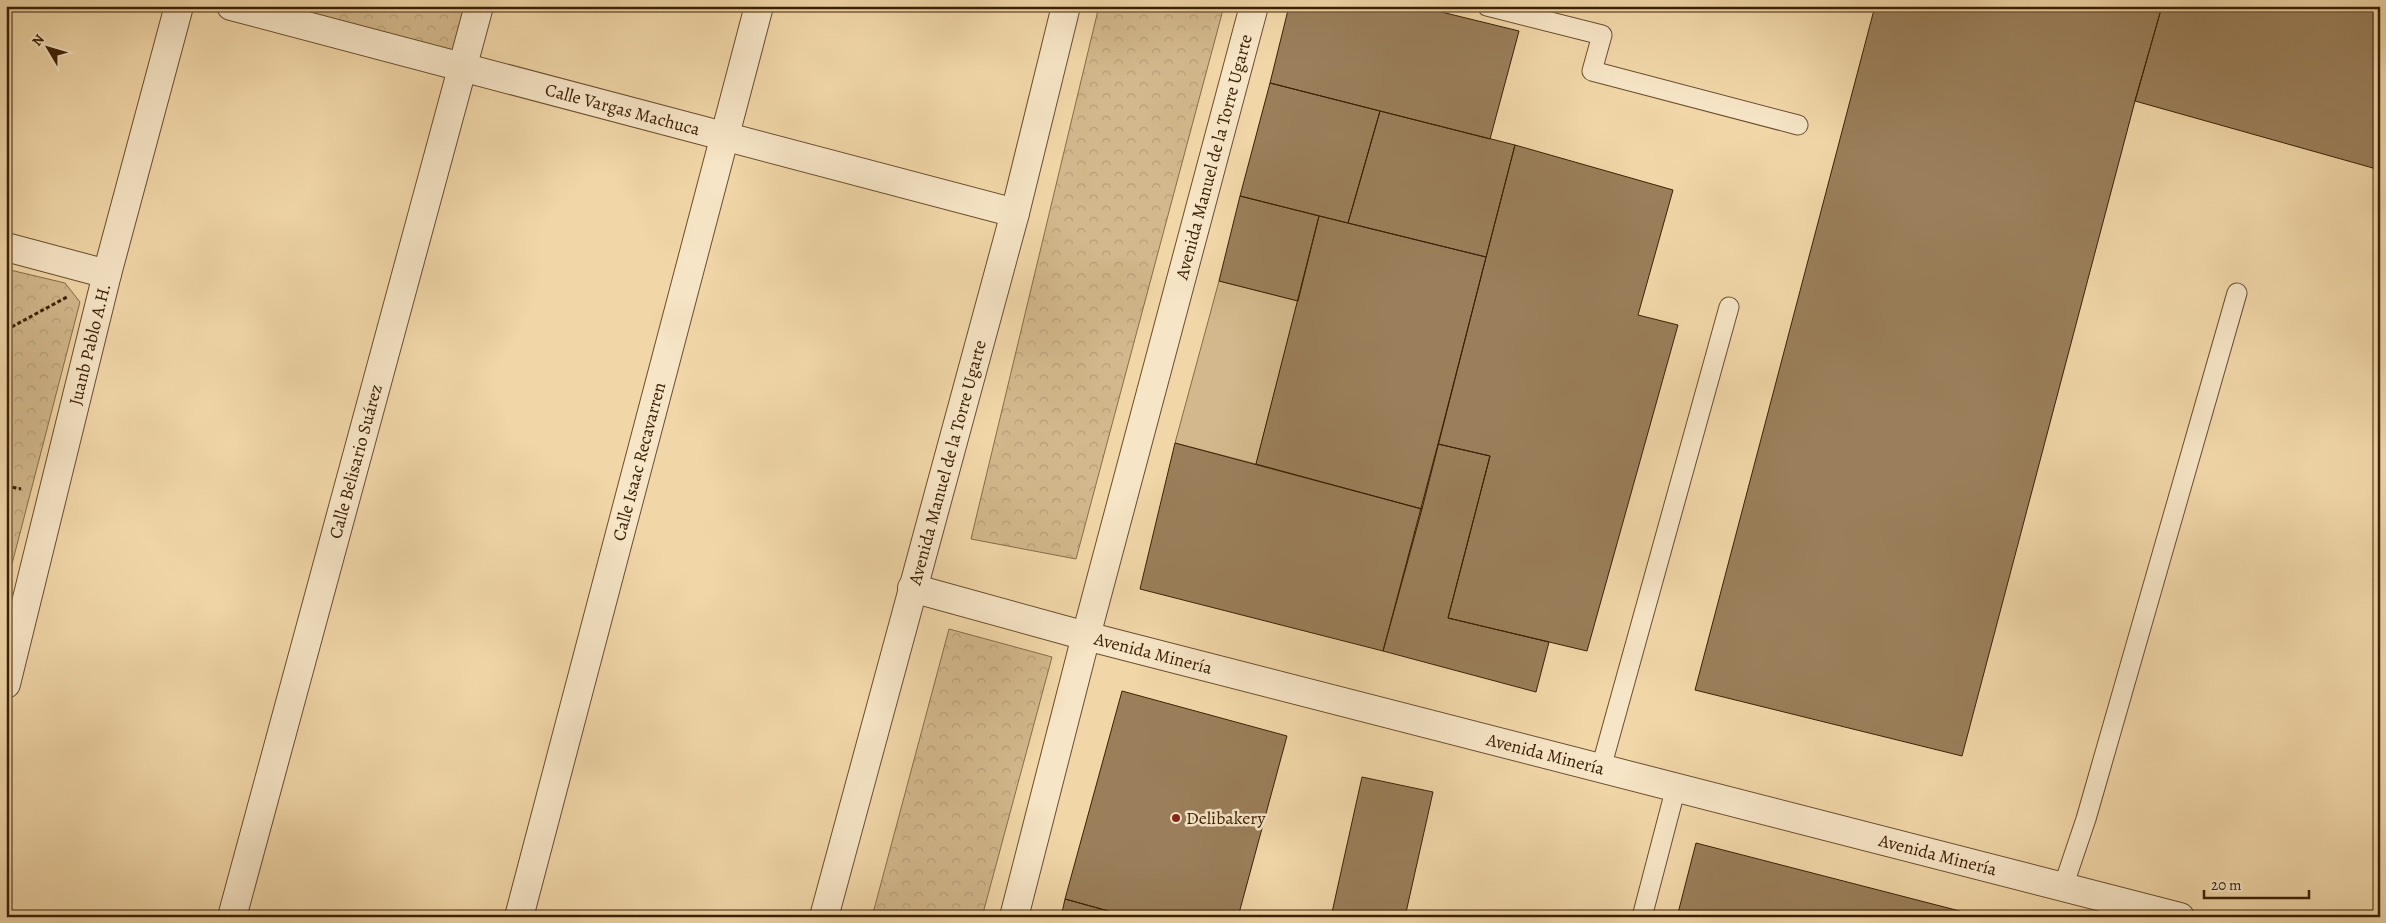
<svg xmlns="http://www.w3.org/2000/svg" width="2386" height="923" font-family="Alegreya,serif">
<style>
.park{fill:url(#park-crowns);stroke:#876c48}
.garden{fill:#d2b88c;stroke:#876c48}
.building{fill:#9a7f5a;stroke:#3c2005}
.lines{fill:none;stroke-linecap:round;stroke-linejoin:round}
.service-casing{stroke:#694e2e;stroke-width:21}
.minor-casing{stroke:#694e2e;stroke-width:30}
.tertiary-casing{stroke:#694e2e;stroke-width:30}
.path{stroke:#3c2005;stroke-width:3;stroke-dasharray:4 2.5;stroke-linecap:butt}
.service{stroke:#f6e5c6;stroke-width:19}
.minor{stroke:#f6e5c6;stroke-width:28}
.tertiary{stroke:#f6e5c6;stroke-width:28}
.poi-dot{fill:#8f2418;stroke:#f6e5c6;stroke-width:2}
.labels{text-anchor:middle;stroke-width:5;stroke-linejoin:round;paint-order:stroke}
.street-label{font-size:18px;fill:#3c2005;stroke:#f6e5c6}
.poi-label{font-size:18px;fill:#3c2005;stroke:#f6e5c6;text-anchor:start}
</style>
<defs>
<pattern id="park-crowns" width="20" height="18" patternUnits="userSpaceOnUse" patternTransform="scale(1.25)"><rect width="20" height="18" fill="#d2b88c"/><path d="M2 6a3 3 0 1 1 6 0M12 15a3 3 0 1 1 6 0" fill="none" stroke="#b59e77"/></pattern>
</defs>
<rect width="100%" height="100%" fill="#f1d7a8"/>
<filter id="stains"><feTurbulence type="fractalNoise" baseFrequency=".004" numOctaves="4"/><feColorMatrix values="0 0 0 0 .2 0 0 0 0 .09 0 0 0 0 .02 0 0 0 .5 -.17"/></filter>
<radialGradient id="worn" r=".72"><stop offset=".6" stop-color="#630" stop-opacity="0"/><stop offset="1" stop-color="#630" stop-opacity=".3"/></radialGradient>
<path class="park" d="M257,6H470L458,57Z
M1099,6H1224L1076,559L971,539Z
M6,269L65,283L80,302L6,587Z
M949,629L1052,657L982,917H872Z"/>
<path class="garden" d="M1219,281L1298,301L1256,464L1175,443Z"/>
<path class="building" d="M1289,6H1417L1519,31L1490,139L1270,83Z
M1875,6H2162L2135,101L1962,756L1695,690Z
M2162,6H2380V170L2135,101Z
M1270,83L1380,111L1348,223L1240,196Z
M1380,111L1515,145L1486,257L1348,223Z
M1515,145L1673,190L1638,315L1678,325L1587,651L1448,618L1490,456L1438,444Z
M1240,196L1319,216L1298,301L1219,281Z
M1319,216L1486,257L1422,509L1256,464Z
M1175,443L1422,509L1383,651L1140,589Z
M1438,444L1490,456L1448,618L1549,642L1536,692L1383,651Z
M1122,691L1287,736L1238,917H1130L1065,899Z
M1362,777L1433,792L1405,917H1331Z
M1696,843L1983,917H1677Z
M1065,899L1130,917H1061Z"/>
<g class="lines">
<defs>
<path id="service" d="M1487,6L1602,35L1592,71L1798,125
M1601,768L1729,307
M2063,887L2086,819L2237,293
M1642,917L1676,787"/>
<g id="minor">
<path id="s1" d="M231,6L1015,213"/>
<path d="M6,247L107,274"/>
<path id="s2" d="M6,684L107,274L179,6"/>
<path id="s3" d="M232,917L479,6"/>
<path id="s4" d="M519,917L759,6"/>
</g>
<g id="tertiary">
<path id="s5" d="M912,588L1086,636L2180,917"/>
<path id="s6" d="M824,917L1015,213L1066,6"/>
<path id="s7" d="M1014,917L1086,636L1254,6"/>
</g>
</defs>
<use href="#service" class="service-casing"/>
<use href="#minor" class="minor-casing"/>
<use href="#tertiary" class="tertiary-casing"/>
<path class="path" d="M6,330L67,297
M6,486L21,489"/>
<use href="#service" class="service"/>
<use href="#minor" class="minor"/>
<use href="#tertiary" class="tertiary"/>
</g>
<circle class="poi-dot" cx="1176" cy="818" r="5"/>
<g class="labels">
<g class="street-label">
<text dy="6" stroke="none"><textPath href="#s1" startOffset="405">Calle Vargas Machuca</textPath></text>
<text dy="6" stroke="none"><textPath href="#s7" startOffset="786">Avenida Manuel de la Torre Ugarte</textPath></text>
<text dy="6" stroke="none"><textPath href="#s2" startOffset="350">Juanb Pablo A.H.</textPath></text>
<text dy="6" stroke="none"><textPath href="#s4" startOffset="471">Calle Isaac Recavarren</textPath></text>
<text dy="6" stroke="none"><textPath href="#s3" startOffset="472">Calle Belisario Suárez</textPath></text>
<text dy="6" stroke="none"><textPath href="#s6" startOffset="471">Avenida Manuel de la Torre Ugarte</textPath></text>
<text dy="6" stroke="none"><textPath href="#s5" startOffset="250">Avenida Minería</textPath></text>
<text dy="6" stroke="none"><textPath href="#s5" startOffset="655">Avenida Minería</textPath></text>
<text dy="6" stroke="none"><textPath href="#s5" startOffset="1060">Avenida Minería</textPath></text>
</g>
<g class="poi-label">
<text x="1186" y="824">Delibakery</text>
</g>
</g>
<rect width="2386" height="923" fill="none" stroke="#f1d7a8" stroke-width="25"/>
<rect x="8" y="8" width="2371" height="908" fill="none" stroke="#3c2005" stroke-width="2.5"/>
<rect x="12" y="12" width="2361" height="898" fill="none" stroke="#3c2005"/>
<g transform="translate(48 48) rotate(308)" stroke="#f6e5c6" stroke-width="4" paint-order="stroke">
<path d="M0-4L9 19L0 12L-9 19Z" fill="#3c2005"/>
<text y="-8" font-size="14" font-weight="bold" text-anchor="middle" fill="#3c2005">N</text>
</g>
<path d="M2204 890v8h105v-8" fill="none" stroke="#3c2005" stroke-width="2.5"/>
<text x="2211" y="890" font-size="15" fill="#3c2005" stroke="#f6e5c6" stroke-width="4" paint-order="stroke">20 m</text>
<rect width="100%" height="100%" filter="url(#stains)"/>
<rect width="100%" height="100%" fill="url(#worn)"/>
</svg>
